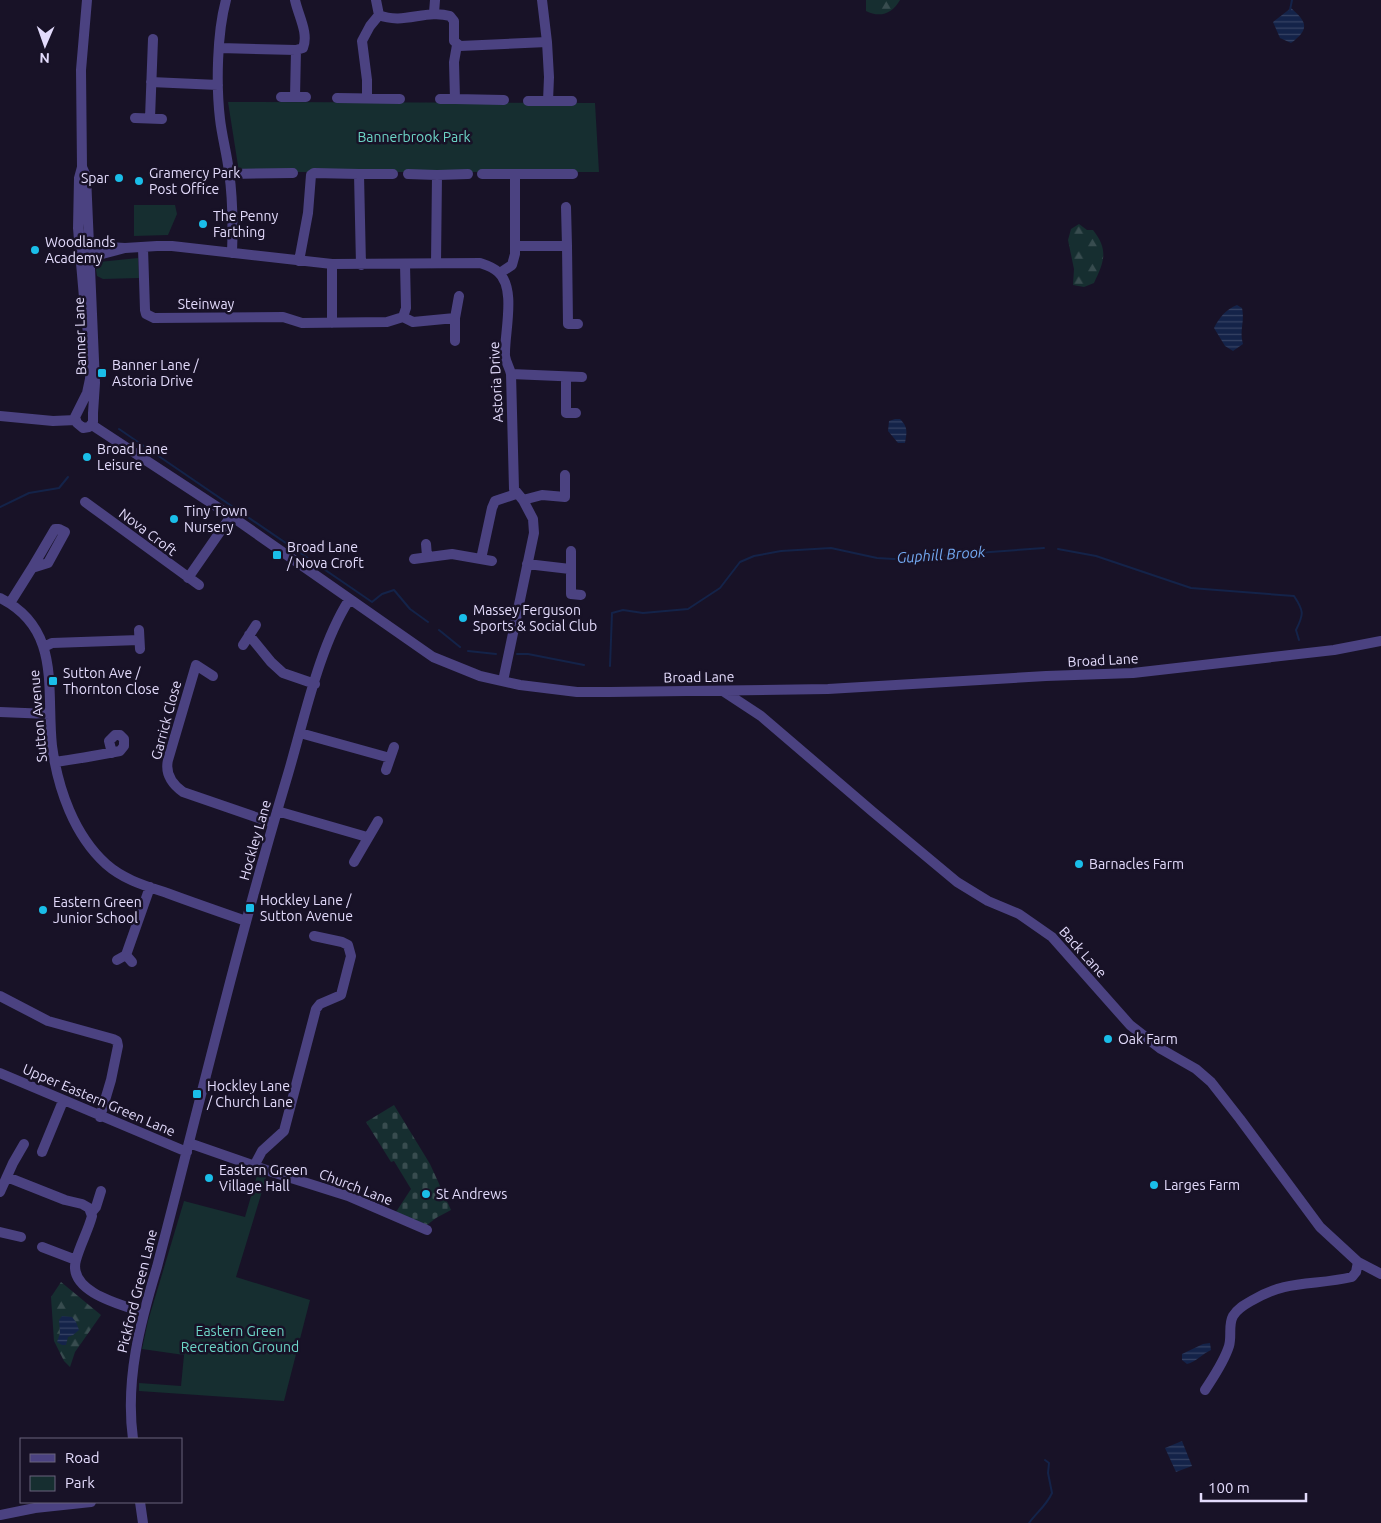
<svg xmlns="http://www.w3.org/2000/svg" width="1381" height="1523" font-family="Ubuntu,sans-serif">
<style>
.green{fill:#162e30}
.forest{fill:url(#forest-firs)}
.cemetery{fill:url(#cemetery-stones)}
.water{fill:url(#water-rules)}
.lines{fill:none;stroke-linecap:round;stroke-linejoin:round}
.stream{stroke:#142349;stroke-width:2}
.minor{stroke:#4b4281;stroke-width:10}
.poi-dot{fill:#1abee9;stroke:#181227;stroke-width:2}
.labels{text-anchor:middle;stroke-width:5;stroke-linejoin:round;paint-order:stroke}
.park-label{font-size:14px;fill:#6dd6c7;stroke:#181227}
.poi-label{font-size:14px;fill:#e3dbfc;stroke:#181227;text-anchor:start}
.street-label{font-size:14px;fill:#e3dbfc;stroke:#181227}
.water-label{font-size:15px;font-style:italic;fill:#73a9f2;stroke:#181227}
</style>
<defs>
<pattern id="forest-firs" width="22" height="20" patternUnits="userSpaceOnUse" patternTransform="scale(1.25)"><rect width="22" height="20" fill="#162e30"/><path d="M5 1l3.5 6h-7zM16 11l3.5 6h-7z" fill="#384c4f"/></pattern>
<pattern id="cemetery-stones" width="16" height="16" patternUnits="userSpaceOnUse" patternTransform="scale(1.25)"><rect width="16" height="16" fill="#162e30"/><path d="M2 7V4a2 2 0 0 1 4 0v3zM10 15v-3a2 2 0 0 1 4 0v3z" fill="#384c4f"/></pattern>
<pattern id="water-rules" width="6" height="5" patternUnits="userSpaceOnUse" patternTransform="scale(1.25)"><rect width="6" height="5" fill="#142349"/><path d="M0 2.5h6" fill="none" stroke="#364264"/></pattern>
</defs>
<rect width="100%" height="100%" fill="#181227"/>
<path class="green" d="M228,102L595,103L599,172H239Z
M134,205H175L177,214L168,235L134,236Z
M138,258L139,278L103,279L97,276L96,270L99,262Z
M258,1172L267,1175L236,1277L310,1300L284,1401L139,1391V1383L181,1386L184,1355L142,1349L148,1321L184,1201L245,1217Z"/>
<path class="forest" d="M866,0H900C892,14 880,18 866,11Z
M1079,224L1087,230H1093C1109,250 1104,262 1094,283L1084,287L1073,285L1074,269L1068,240L1071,229Z
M61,1282L101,1315L75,1352L70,1367L64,1361L54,1341L51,1297Z"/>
<path class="cemetery" d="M394,1105L430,1164L451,1210L436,1218L427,1225L396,1212L411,1189L394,1161L391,1162L366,1122Z"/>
<path class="water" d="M1291,8C1307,22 1310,29 1291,43L1280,38L1273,22Z
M1237,305L1242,308C1245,323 1239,330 1243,344L1233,351L1225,346L1214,328C1219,318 1226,309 1237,305Z
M895,419H900C908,427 907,432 905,443H898L888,431L889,421Z
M62,1316L72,1317L76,1322L79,1330L73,1335L68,1337L66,1345H62L57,1342L60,1333L59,1320Z
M1210,1343L1211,1350C1202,1354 1196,1362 1187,1364L1182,1360V1354L1203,1344Z
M1182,1441L1192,1466L1176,1472L1165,1448Z"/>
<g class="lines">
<path class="stream" d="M1290,10L1292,0
M119,429L372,602L382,594L394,590L410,609L428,622
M0,507L29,493L59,488L68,477
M1058,549L1096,556L1191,588L1294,596C1304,611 1304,614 1296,630L1299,640
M439,630L460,647
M468,651L496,654
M517,654H528L584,665
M610,666L612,613L623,610L643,613L688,609L720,588L740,562L754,556L781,551L831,548L877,558L894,559L1044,548
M1029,1523C1037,1512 1046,1506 1052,1493L1048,1473L1049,1463L1045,1460"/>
<path class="minor" d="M226,0C217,33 216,85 220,119C222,137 227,154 229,172C233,199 233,226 232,253
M376,0L379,15C403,25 426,9 450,16L454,21V41L460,46L547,42L542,0
M434,13L435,0
M547,42L549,77L548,101H572
M220,48L296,50L303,48C309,33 298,15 295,0
M151,82L218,85
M281,97H306
M295,97L296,50
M337,98L400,99
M367,98V80L362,41L370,26L379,15
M440,99H455L454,62L457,45
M455,99L504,100
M528,101H548
M135,118L162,119
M150,118L153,39
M82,167L86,176L95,383L93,413V422L89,427L83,428L77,423L75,417L87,393L90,379L91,357L85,309L78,228L79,178L82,167L81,70L87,0
M229,174L293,173
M359,174H393
M408,174L437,175L436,263
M482,174H515
M437,175L468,174
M566,207L567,246
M515,246H567L568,324H578
M125,248L157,246H172L332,264L480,263C486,265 493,267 498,272C517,288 504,334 505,356C506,363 510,368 511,374L514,489L523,500L533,519L534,533L503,681
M143,248L145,310L146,314L154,318L283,317L302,323L387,322L403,317L406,308L405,264
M83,259L125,248L89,246
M299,261L308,213L311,175L314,173L359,174L361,265
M332,264V323
M500,273L512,265L515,254V174H573
M403,317L413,322L455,318
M455,341V318L459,296
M511,374L582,377
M566,377V413H576
M0,416L53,421L76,420
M92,425L231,516L433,657L480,676L520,685L577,692H610L828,689L1046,676L1133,673L1334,650L1381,641
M523,500L542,495L565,497V475
M85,502L199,585
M426,544L427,556
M571,551V594L581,595
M414,559L452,554L492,561
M481,559L492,508L495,501L516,494
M527,564L570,569
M188,578L231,516
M0,598C62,629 46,689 52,746C58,789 74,835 106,864C124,880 146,886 167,893C194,903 220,912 246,921
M10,603L32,568L48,563L65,532L59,529H55L32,568
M139,630L140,649
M249,635L271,662L283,673L315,684
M243,645L256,625
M44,647L52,643L139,640
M213,676L196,665L168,760C165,773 172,784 183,792L273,823
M723,691L761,716L873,812L957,882L988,901L1019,914L1052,937L1130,1025L1161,1049L1196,1069L1211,1082L1240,1119L1320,1227L1358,1262L1381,1274
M0,712L49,714
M300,733L390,758
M55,762C77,759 99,755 120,751L124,746V739L120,735H115L109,741L112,753
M386,770L394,747
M277,811L367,837
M354,862L378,821
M126,955L150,887
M117,960L126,955L132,962
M0,996L48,1021L113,1039L117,1041L118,1046L111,1080L100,1117
M0,1073L187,1152
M189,1143L272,1172L348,1196L427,1230
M42,1152L63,1101
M254,1166L262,1151L284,1131L316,1009L320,1004L341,995L351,956L348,945L342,942L314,936
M7,1177L65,1200L82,1204L89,1208L92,1216C88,1231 80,1245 76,1260C67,1292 122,1305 143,1312
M0,1192L13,1163L24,1144
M91,1213L96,1207L101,1191
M0,1232L21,1237
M42,1247L76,1260
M1205,1390C1214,1376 1224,1362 1229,1346C1232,1336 1228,1325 1233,1316C1237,1309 1244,1305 1251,1301C1287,1279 1314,1286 1352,1277L1356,1272L1358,1262
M133,1439C125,1380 140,1323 157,1267C200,1102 239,937 288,774C304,720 319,647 349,600
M140,1502L143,1523
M0,1515L35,1508L91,1502"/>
</g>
<g class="poi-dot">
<circle cx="119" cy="178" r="5"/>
<circle cx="139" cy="181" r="5"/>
<circle cx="203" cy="224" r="5"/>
<circle cx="35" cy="250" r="5"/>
<rect x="97" y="368" width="10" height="10" rx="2.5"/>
<circle cx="87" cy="457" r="5"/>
<circle cx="174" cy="519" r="5"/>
<rect x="272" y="550" width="10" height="10" rx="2.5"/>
<circle cx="463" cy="618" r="5"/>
<rect x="48" y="676" width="10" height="10" rx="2.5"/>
<circle cx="1079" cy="864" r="5"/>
<rect x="245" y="903" width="10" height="10" rx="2.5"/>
<circle cx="43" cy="910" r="5"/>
<circle cx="1108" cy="1039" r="5"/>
<rect x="192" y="1089" width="10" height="10" rx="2.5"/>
<circle cx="209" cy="1178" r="5"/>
<circle cx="1154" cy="1185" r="5"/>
<circle cx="426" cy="1194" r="5"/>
</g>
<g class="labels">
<g class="park-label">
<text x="414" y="142">Bannerbrook Park</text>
<text x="240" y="1336">Eastern Green<tspan x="240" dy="16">Recreation Ground</tspan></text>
</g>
<g class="poi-label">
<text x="149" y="178">Gramercy Park<tspan x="149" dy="16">Post Office</tspan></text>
<text x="109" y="183" text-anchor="end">Spar</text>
<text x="213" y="221">The Penny<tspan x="213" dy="16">Farthing</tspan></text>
<text x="45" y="247">Woodlands<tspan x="45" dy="16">Academy</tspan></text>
<text x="112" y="370">Banner Lane /<tspan x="112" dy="16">Astoria Drive</tspan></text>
<text x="97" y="454">Broad Lane<tspan x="97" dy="16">Leisure</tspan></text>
<text x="184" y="516">Tiny Town<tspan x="184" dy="16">Nursery</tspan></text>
<text x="287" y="552">Broad Lane<tspan x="287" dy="16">/ Nova Croft</tspan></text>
<text x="473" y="615">Massey Ferguson<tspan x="473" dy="16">Sports &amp; Social Club</tspan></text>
<text x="63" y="678">Sutton Ave /<tspan x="63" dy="16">Thornton Close</tspan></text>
<text x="1089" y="869">Barnacles Farm</text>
<text x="260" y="905">Hockley Lane /<tspan x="260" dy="16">Sutton Avenue</tspan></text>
<text x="53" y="907">Eastern Green<tspan x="53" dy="16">Junior School</tspan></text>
<text x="1118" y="1044">Oak Farm</text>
<text x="207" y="1091">Hockley Lane<tspan x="207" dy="16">/ Church Lane</tspan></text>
<text x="219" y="1175">Eastern Green<tspan x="219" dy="16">Village Hall</tspan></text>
<text x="1164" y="1190">Larges Farm</text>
<text x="436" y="1199">St Andrews</text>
</g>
<g class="street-label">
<text x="206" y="309">Steinway</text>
<text transform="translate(80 336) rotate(-92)" y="5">Banner Lane</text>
<text transform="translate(496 382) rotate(-93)" y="5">Astoria Drive</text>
<text transform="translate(148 532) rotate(37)" y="5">Nova Croft</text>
<text transform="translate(1103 660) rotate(-3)" y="5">Broad Lane</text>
<text transform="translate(699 677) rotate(-1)" y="5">Broad Lane</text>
<text transform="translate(38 716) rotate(-95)" y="5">Sutton Avenue</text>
<text transform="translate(166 720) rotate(-75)" y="5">Garrick Close</text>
<text transform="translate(255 840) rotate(-74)" y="5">Hockley Lane</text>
<text transform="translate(1083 952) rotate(48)" y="5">Back Lane</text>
<text transform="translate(99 1100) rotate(23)" y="5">Upper Eastern Green Lane</text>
<text transform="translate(356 1187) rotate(21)" y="5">Church Lane</text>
<text transform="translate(137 1291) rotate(-76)" y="5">Pickford Green Lane</text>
</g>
<g class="water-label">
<text transform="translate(941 555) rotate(-4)" y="5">Guphill Brook</text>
</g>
</g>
<rect x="20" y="1438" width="162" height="65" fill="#181227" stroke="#69627c"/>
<rect x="30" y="1454" width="25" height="8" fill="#4b4281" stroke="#69627c"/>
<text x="65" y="1463" font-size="15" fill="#e3dbfc">Road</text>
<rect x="30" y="1476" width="25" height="15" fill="#162e30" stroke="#69627c"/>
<text x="65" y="1488" font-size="15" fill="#e3dbfc">Park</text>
<g transform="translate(45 45) rotate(182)" stroke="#181227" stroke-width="4" paint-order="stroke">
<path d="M0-4L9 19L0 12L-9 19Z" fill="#e3dbfc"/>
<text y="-8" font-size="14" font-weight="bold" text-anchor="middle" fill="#e3dbfc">N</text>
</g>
<path d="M1201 1493v8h105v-8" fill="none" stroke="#e3dbfc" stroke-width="2.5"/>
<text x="1208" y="1493" font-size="15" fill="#e3dbfc" stroke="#181227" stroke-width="4" paint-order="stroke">100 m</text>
</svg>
